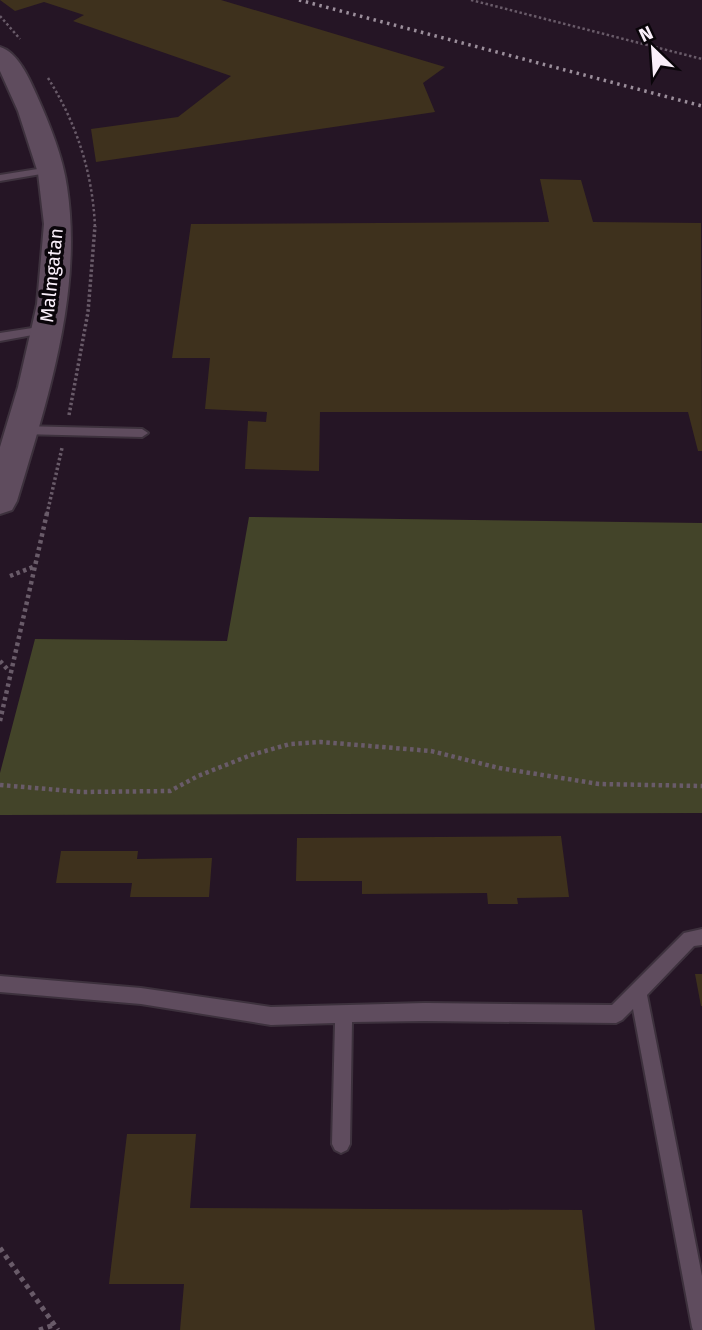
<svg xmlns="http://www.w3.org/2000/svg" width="702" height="1330" font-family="'Fira Sans',sans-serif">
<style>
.green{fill:#434429}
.building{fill:#3e311d}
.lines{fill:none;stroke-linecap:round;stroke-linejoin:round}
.lane-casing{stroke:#3d313d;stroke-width:4}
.secondary-casing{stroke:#3d313d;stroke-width:4}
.path-far3{stroke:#695b69;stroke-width:2.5;stroke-dasharray:2.5 2.5;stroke-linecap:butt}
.path-far2{stroke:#695b69;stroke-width:3.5;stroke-dasharray:2.5 2.5;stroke-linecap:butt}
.path-far1{stroke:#695b69;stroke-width:4.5;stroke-dasharray:3.5 3.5;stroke-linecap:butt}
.path{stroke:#695b69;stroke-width:5;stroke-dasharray:4.5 4.5;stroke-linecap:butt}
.lane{fill:#5f4c5e;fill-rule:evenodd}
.secondary{fill:#5f4c5e;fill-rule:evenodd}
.rail{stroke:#9b8e9b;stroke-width:3.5;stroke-dasharray:2.5 4.5;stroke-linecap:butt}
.labels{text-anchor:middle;stroke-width:7;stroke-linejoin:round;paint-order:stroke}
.far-street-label{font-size:19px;fill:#faeffa;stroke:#0a050a}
</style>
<rect width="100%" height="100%" fill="#251525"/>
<path class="green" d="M249,517L702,523V813L0,815V773L35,639L227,641Z"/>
<path class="building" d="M0,0H221L445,67L423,83L435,112L96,162L91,129L178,117L231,76L73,21L84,15L44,2L15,11Z
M540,179L581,180L593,222L701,223L702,451H698L688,412H320L319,471L245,469L248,421L266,422L267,412L205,409L210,358H172L191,224L549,222Z
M561,836L569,897L517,898L518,904H488L487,893L362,894V881H296L297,838Z
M61,851H138L137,859L212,858L209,897H130L132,883H56Z
M695,974H702V1006H701Z
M127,1134H196L190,1208L582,1210L595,1330H180L184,1284H109Z"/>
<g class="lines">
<defs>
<path id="lane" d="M50,167L53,168V172L0,181V175Z
M45,326L49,328V332L0,341V333Z
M21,426L142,429L148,433L142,437L21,434L15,430Z
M702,929V945L694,946L647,995L702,1276V1330H693L692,1327L633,1009L622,1020L616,1023L425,1021L352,1022L350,1144L347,1150L341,1153L335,1150L332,1144L335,1023L271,1025L141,1004L0,992V976L141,988L271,1007L425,1003L612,1005L684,933Z"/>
<path id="secondary" d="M0,47C18,52 30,80 37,96C50,125 63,157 67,187C83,293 47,401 17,501L12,510L0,514V447L18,387L37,304L44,224L38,173L18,111L0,71Z"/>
</defs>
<use href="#lane" class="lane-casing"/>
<use href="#secondary" class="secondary-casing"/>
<path class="path-far3" d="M471,0L702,59
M0,16L20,39
M48,78C77,124 93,174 95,228"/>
<path class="path-far2" d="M69,415L88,312L95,226
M47,514L62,448"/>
<path class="path-far1" d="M10,576L33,567
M0,661L9,671
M0,721L47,513
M0,785L83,792L170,791L198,776L251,755L290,744L321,742L431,751L499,768L599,784L702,786"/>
<path class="path" d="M0,1248L58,1330
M39,1330L54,1325"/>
<use href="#lane" class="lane"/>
<use href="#secondary" class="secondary"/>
<path class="rail" d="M299,0L702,106"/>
</g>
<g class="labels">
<g class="far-street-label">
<text transform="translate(51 275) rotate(-84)" y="7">Malmgatan</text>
</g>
</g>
<g transform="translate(653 49) rotate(335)" stroke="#0a050a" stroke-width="5" paint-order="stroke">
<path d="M0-5L12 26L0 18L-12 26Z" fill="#faeffa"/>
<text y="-10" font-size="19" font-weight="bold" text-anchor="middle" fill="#faeffa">N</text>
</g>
</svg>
